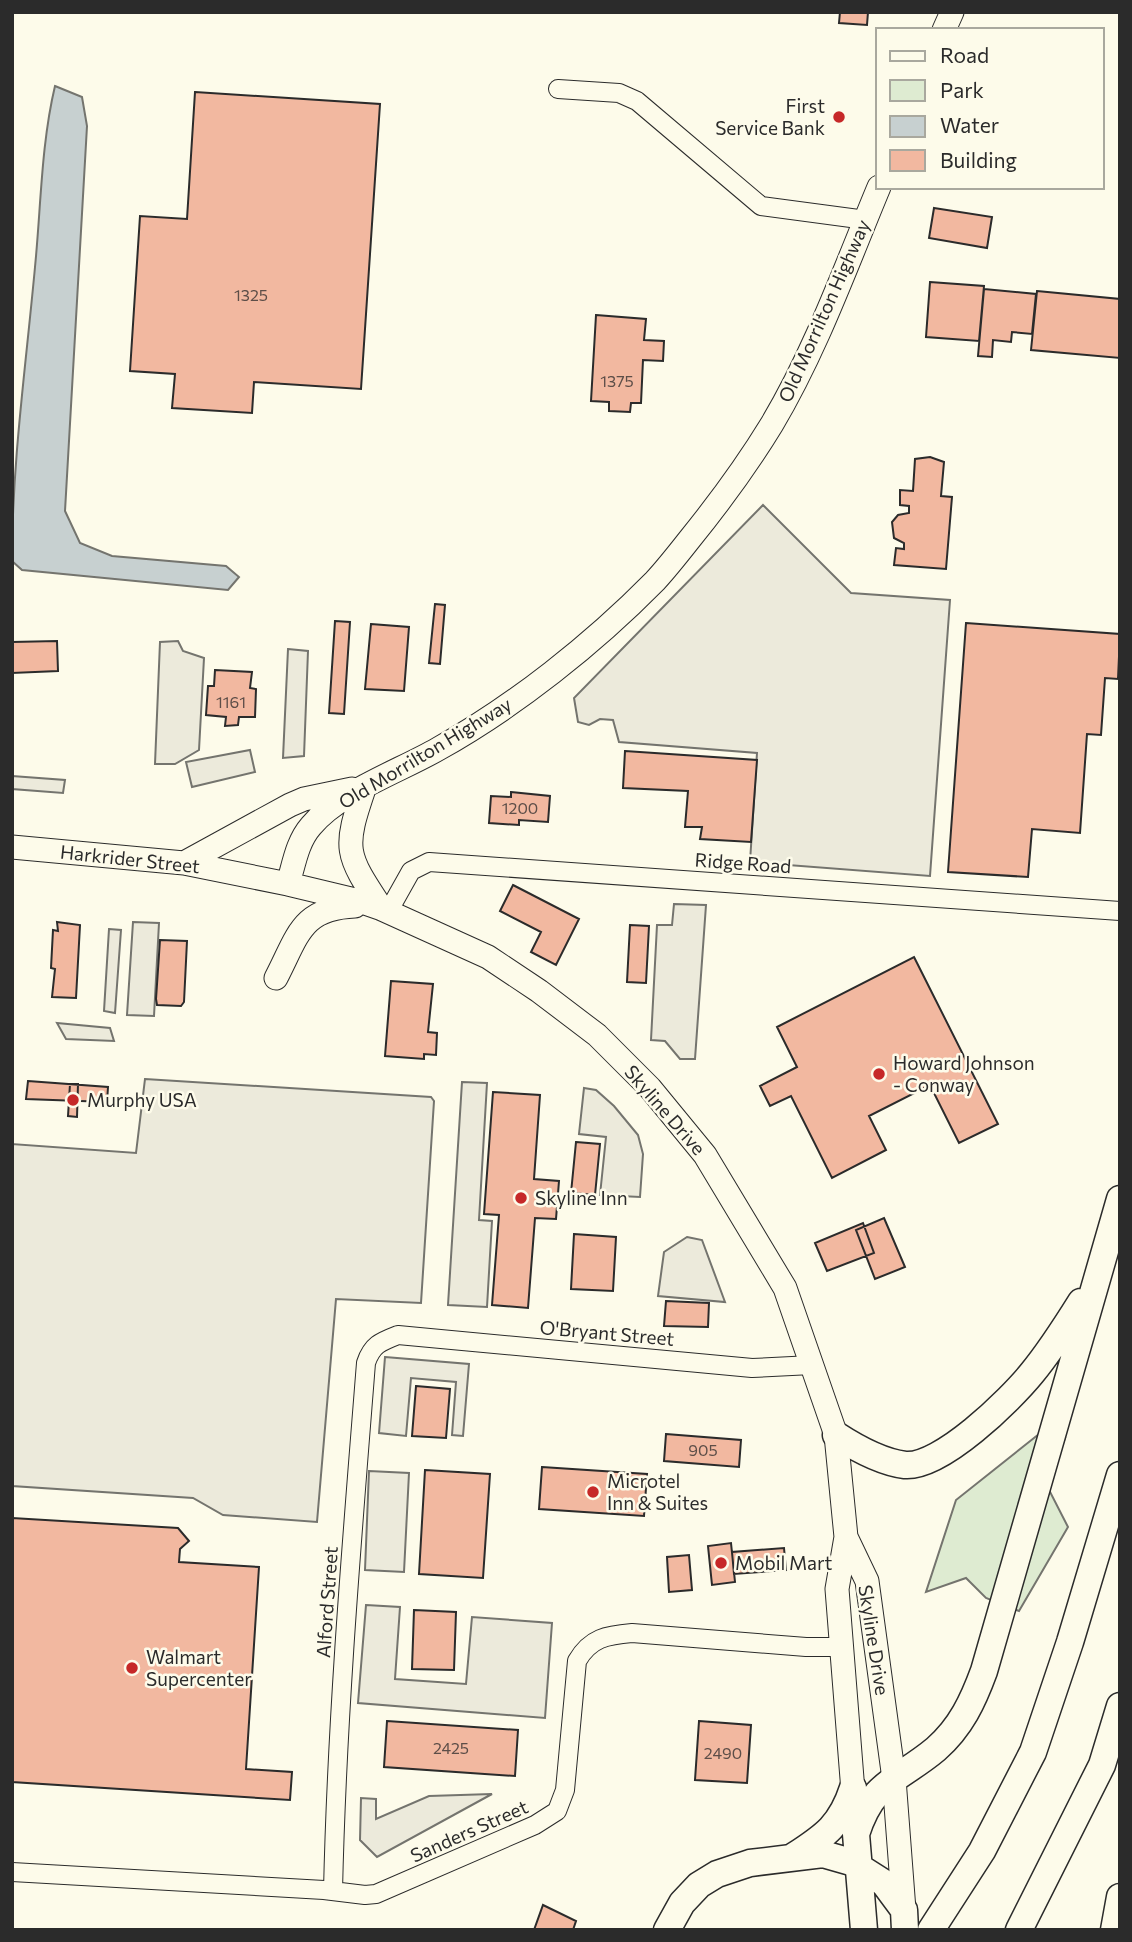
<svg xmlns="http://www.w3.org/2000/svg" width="1132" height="1942" font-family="Commissioner,sans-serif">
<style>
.green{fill:#deebd1;stroke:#74746e;stroke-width:2}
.parking{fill:#eceadb;stroke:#74746e;stroke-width:2}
.water{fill:#c7d0d0;stroke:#74746e;stroke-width:2}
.building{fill:#f2b8a0;stroke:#2b2b2b;stroke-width:2}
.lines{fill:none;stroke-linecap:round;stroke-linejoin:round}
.minor-casing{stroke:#2b2b2b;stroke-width:20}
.major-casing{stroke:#2b2b2b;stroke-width:25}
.highway-casing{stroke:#2b2b2b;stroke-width:29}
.minor{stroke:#fdfbea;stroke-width:18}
.major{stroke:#fdfbea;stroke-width:23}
.highway{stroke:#fdfbea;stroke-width:26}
.poi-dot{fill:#c62828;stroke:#fdfbea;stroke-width:2.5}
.labels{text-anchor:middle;stroke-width:5;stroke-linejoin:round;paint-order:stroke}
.number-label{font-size:16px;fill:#5d4e48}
.poi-label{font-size:19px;fill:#2b2b2b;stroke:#fdfbea;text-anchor:start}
.street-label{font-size:19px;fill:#2b2b2b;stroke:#fdfbea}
</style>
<rect width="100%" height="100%" fill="#fdfbea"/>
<path class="green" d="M1039,1434L1065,1438L1047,1486L1068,1527L1019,1611L986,1598L966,1578L926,1592L956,1500Z"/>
<path class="parking" d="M763,505L851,593L950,600L930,876L750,862L757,753L619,742L613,720L600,719L589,725L578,722L574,698Z
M178,641L183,651L204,658L199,750L175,764H155L160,642Z
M288,649L308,651L304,756L283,758Z
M250,750L255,772L192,787L186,762Z
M12,776L65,780L63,793L12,789Z
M674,904L706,905L695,1059H680L665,1041L651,1040L657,925H672Z
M133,922L159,923L154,1016L127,1015Z
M109,929L121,930L115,1013L104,1011Z
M57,1023L110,1028L114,1041L66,1039Z
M145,1079L431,1097L434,1101L421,1303L336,1299L317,1522L223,1515L193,1498L12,1486V1144L136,1153Z
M462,1082L487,1083L479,1220L492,1221L487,1307L448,1305Z
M584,1088L596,1090L614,1106L638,1135L643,1154L640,1197L600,1195L606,1137L579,1134Z
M687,1237L702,1240L725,1302L658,1296L664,1252Z
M385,1357L469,1364L463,1436L452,1435L456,1382L411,1378L406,1436L379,1433Z
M369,1471L409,1473L404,1572L365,1570Z
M366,1605L400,1607L395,1679L466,1684L472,1617L552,1623L545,1718L358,1703Z
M492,1794L377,1857L360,1840L361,1798L376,1799V1819L429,1796Z"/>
<path class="water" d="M55,86L82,97L87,126L65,511L80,543L112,556L226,566L239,577L228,590L22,570L12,561C12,463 26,365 35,267C41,207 41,145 55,86Z"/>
<path class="building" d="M840,12H868L867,25L839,23Z
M195,92L380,104L361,389L254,382L252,413L172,408L175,374L130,371L140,216L187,219Z
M934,208L992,217L987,248L929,238Z
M930,282L984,286L979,341L926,337Z
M984,289L1036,294L1032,334L1012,332L1011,342L993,340L992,357L978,356Z
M1037,291L1120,299V358L1031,350Z
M596,315L646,319L644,340L664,341L663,361L643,360L641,403H631L630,412L609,411V402L591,401Z
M930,457L944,462L941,496L952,497L946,569L894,565L896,548L904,549V543L894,538L892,522L898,515L909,513V506L900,505V490L913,491L915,459Z
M435,604L445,605L440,664L429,663Z
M435,604L445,605L440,664L429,663Z
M335,621L350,622L344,714L329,713Z
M335,621L350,622L344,714L329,713Z
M966,623L1120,634L1118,679L1105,678L1101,735L1087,734L1080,833L1032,829L1028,877L948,872Z
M371,624L409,627L404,691L365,689Z
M57,641L58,671L12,673V642Z
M215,670L252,672L250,688L256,689L255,717H239L238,725L225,726L226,717L206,715L208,686H214Z
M625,751L757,760L751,842L700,839L702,827H685L688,791L623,788Z
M511,792L550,796L548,822L519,820V825L489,823L491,796L511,797Z
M513,885L579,919L556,965L531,952L541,932L500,911Z
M57,922L80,925L76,998L52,997L55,969L51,968L53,930L58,931Z
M630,925L649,926L646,983L627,982Z
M160,940L187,941L184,1002L181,1006L157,1005L156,999Z
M914,957L998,1124L959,1143L930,1085L869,1116L886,1150L832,1178L791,1096L770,1106L760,1086L797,1067L777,1027Z
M391,981L433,984L428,1032L437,1033L436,1055L424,1054V1059L385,1056Z
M28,1081L108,1087L107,1102L26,1099Z
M70,1084H78L77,1117L68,1116Z
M493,1092L540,1095L534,1179L559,1181L556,1219L535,1218L528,1308L492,1305L499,1215L484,1214Z
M576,1142L600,1144L595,1195L571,1193Z
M884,1218L905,1267L875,1279L856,1230Z
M863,1223L874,1253L827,1271L815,1243Z
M574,1234L616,1237L613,1291L571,1289Z
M666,1301L709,1303L708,1327L664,1326Z
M416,1386L450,1389L446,1438L412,1436Z
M666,1434L741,1440L739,1467L664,1461Z
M542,1467L647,1474L644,1516L539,1509Z
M425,1470L490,1474L483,1578L419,1574Z
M12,1518L178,1528L189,1541L180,1549L179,1562L259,1567L246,1769L292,1772L290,1800L12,1782Z
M731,1543L735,1582L712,1585L708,1546Z
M784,1548L786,1570L734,1574L732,1552Z
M689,1555L692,1590L669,1592L667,1557Z
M414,1610L456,1612L454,1670L412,1669Z
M387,1721L518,1730L515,1776L384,1767Z
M699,1721L751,1725L747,1783L695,1780Z
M543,1905L576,1921L573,1930H534Z"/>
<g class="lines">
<defs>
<path id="minor" d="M558,89L619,93L637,101L761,206L866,220
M388,912L411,871L429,862L1120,911
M12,1872L324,1890L365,1895L376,1894L535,1825L557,1811L565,1790L577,1661C590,1638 607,1635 632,1633L806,1647H842
M333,1891C337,1715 352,1539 366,1363C372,1345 380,1342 398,1335L752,1368L812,1365"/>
<path id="major" d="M944,30L952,12
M365,786C343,850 345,853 382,909
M12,847L184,863L288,884L359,901L382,909L488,957L539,991L597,1035L650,1088L705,1155L785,1288L836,1435L846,1537L837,1589L854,1804
M184,863L290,805L304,799L352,789
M288,884C294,864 297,842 311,826C339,792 400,771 438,749C515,706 593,644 655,581C667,568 678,554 689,540C719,503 747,465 772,424C816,350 846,266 879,187
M276,978C298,936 301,908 355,906
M846,1537L867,1581L894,1779L904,1910"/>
<path id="highway" d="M836,1435C856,1448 881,1462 905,1465C941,1468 1010,1400 1032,1373C1051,1350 1066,1326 1081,1302
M794,1856C825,1836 841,1825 853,1788
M667,1930L682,1903L699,1885L717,1874L750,1863L823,1854L851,1862L884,1883L904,1910L905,1930
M864,1930L856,1834C873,1780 898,1781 936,1749C961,1727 973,1701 984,1671L1120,1199
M931,1930L982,1851L1033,1752L1070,1642L1120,1475
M1019,1930L1102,1765L1120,1706
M1114,1930L1120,1897"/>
</defs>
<use href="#minor" class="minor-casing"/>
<use href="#major" class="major-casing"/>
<use href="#highway" class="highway-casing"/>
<use href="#minor" class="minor"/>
<use href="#major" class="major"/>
<use href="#highway" class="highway"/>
</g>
<g class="poi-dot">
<circle cx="839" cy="117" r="7"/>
<circle cx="879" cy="1074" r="7"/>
<circle cx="73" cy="1100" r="7"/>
<circle cx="521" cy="1198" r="7"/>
<circle cx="593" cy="1492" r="7"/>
<circle cx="721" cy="1563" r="7"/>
<circle cx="132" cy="1668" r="7"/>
</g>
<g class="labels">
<g class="number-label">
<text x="251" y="301">1325</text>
<text x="617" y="387">1375</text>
<text x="231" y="708">1161</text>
<text x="520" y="814">1200</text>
<text x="703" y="1456">905</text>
<text x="451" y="1754">2425</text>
<text x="723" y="1759">2490</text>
</g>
<g class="poi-label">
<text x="825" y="113" text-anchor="end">First<tspan x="825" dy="22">Service Bank</tspan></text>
<text x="893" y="1070">Howard Johnson<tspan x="893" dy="22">- Conway</tspan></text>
<text x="87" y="1107">Murphy USA</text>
<text x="535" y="1205">Skyline Inn</text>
<text x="607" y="1488">Microtel<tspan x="607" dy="22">Inn &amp; Suites</tspan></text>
<text x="735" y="1570">Mobil Mart</text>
<text x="146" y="1664">Walmart<tspan x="146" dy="22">Supercenter</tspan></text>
</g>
<g class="street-label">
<text transform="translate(824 311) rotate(-66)" y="7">Old Morrilton Highway</text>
<text transform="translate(425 753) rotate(-31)" y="7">Old Morrilton Highway</text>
<text transform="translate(130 859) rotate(6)" y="7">Harkrider Street</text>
<text transform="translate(743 863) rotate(4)" y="7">Ridge Road</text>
<text transform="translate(665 1110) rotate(49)" y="7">Skyline Drive</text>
<text transform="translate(607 1333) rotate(5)" y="7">O'Bryant Street</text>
<text transform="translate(327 1602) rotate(-86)" y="7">Alford Street</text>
<text transform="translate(874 1640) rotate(81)" y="7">Skyline Drive</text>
<text transform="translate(469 1831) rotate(-24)" y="7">Sanders Street</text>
</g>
</g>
<rect width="1132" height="1942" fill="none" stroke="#2b2b2b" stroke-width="28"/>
<rect x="876" y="28" width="228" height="161" fill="#fdfbea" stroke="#a9a89e" stroke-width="2"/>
<rect x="890" y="51" width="35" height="10" fill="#fdfbea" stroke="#a9a89e" stroke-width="2"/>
<text x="940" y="63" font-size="21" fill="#2b2b2b">Road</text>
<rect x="890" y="80" width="35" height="21" fill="#deebd1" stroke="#a9a89e" stroke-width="2"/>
<text x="940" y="98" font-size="21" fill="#2b2b2b">Park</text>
<rect x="890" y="116" width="35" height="21" fill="#c7d0d0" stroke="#a9a89e" stroke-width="2"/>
<text x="940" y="133" font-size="21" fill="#2b2b2b">Water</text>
<rect x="890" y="150" width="35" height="21" fill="#f2b8a0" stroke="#a9a89e" stroke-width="2"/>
<text x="940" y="168" font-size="21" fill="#2b2b2b">Building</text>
</svg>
